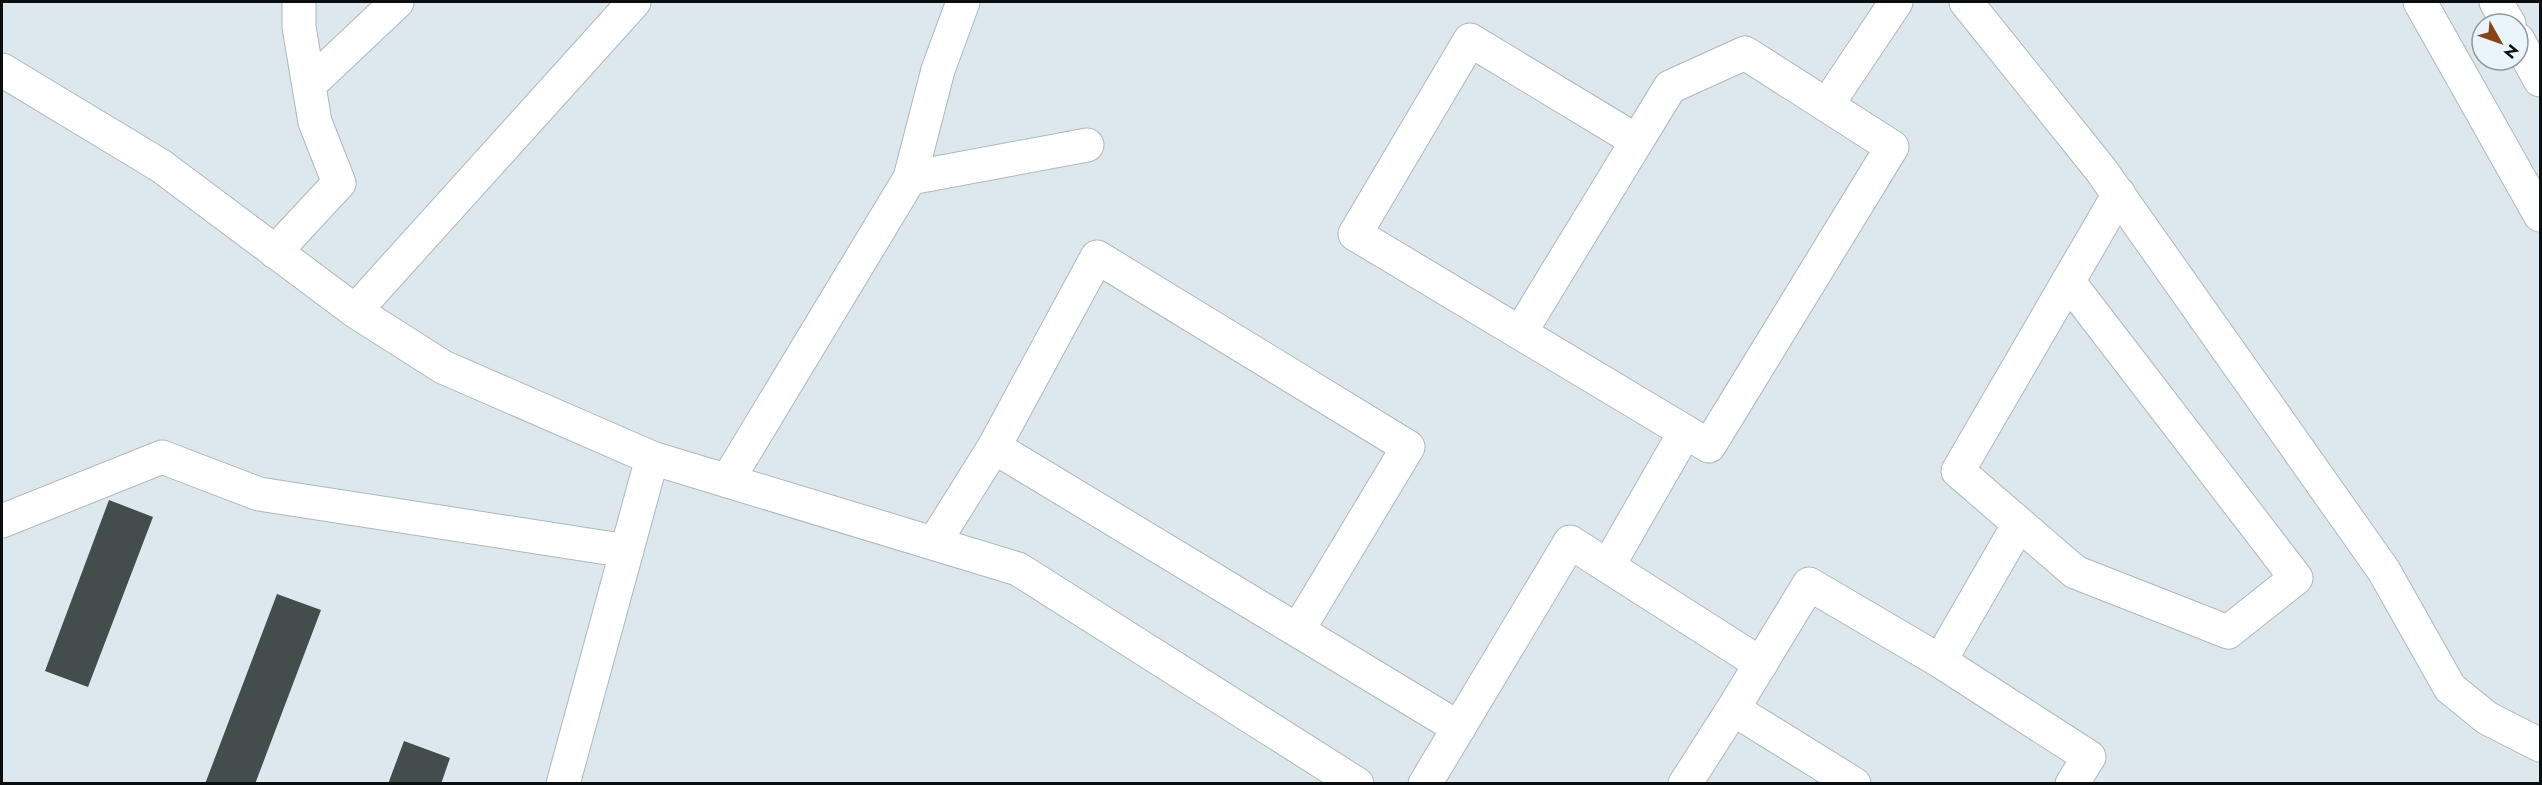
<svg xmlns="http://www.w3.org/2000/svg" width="2542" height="785" font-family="Jost,sans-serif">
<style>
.building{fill:#424d4c}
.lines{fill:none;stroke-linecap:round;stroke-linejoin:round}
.minor-casing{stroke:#acb8bc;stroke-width:35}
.highway-casing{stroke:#acb8bc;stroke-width:35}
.minor{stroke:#fff;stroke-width:33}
.highway{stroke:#fff;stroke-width:33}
</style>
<rect width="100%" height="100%" fill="#dce8ed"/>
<path class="building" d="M109,500L153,517L88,687L45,671Z
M277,594L321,610L255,784H205Z
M404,741L450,758L441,784H388Z"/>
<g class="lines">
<defs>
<path id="minor" d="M1966,2L2101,170L2384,571L2450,688L2487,718L2540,745
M2420,2L2540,215
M1470,40L1637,141L1670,87L1745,53L1892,147L1709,446L1355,234Z
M2,70L161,166L355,311L443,367L652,458L1018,569L1357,784
M309,85L397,2
M1827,105L1896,2
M910,178L1087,145
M275,252L339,183L315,122L299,27V2
M2068,281L2296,578L2228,632L2075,572L1958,471L2119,194
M355,311L634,2
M1520,333L1637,141
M727,481L910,178L938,70L963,2
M2,521L162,457L259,494L627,551
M934,543L994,447
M1608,566L1685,432
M1298,630L1408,447L1097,257L994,447L1459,728
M1940,661L2019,524
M563,784L652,458
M1425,784L1570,542L1761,664
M1685,784L1733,709
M1854,784L1733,709L1809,584L1940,661L2089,757L2072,784"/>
<path id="highway" d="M2496,2L2509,24
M2518,40L2540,80"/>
</defs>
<use href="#minor" class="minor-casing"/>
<use href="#highway" class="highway-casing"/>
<use href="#minor" class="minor"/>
<use href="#highway" class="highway"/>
</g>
<rect width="2542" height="785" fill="none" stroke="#0a0e0f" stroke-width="6"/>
<g transform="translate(2500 42) rotate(130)"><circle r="28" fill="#e9f5fa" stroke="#90999c" stroke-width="1.5"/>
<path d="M0-4.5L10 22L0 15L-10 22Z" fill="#884318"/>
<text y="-9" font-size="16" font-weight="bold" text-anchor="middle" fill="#0a0e0f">N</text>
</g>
</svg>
